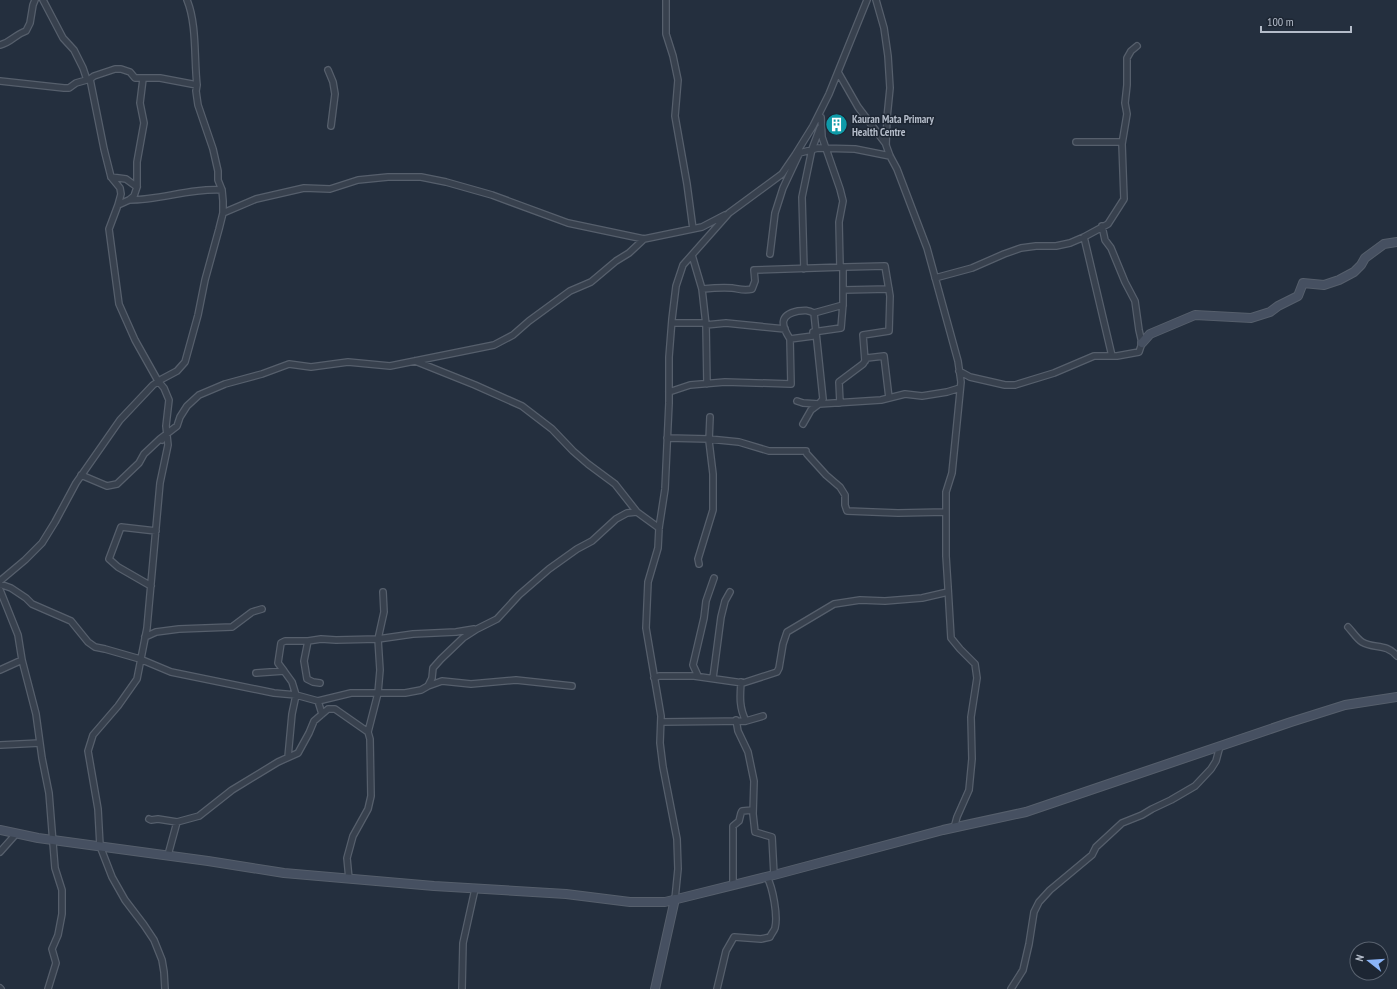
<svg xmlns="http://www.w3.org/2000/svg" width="1397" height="989" font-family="'PT Sans Narrow',sans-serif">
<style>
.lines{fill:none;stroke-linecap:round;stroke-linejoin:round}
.street-casing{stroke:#565f6c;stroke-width:8}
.secondary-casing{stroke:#565f6c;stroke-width:10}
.street{stroke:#38414e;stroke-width:5.5}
.secondary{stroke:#465061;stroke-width:8}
.labels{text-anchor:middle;stroke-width:3;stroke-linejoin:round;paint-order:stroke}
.poi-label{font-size:11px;font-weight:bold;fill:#b4bcc9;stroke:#1d2633;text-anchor:start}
</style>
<rect width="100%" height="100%" fill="#242f3e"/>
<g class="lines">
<defs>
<path id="street" d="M43,0L63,38L74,50L83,68L87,80
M666,0V34L673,56L678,80L675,116L687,184L693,229
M876,0L884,28L888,56L890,88L887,118L886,145L890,156L897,169L927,248L958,361L961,382L952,473L946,492V556L948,587L951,638L960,649L975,664L977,678L971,717L972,759L969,790L957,817L954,828
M0,45C12,42 14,35 26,31L30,23L33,5L35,0
M328,70L333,82L335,94L331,126
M838,72L858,107L886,144
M90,79L104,149L111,177L120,188L121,194L118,205L129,200L134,196L137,187V162L144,123L140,103L143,79
M0,81L64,88H69L76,83L90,79L94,76L115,69H121L130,72L135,78H160L197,85
M818,116L821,117L822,137L840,189L843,201L839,222L840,267
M1076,142H1122
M796,154L818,148L855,149L890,156
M111,177L126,179L137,187
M129,200C161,200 190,188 222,190
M118,205L109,229L119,304L135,340L158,381L164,388L169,400L166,426L168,445L160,483L147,628L137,679L118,706L93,735L88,751L98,809L100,846L112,877L125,900L144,925L154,940L162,960L164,972L165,989
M223,213L256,199L304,188L330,189L358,180L388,177H421L446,182L492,195L568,223L644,239L702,227L725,215
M1084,237L1112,356
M770,254L775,213L783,188L799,154
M692,255L702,289C712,288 723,287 732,288C740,289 744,291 752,289L755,281L754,270L845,267
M804,269L802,197L812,149L820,128
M935,278L972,268L1004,254L1021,248L1036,246H1056L1070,243L1084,237L1108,224L1124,199L1122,144L1127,114L1125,103L1127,85V58L1131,51L1137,46
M702,289L706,325L726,323L785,329
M843,290L889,289
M814,313L843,305
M672,323H706
M706,325L707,384
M790,339C781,325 779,315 798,311C805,310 808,310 814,313L823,399L819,404L803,403L797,401
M415,361L475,385L522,406L552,429L573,451L588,464L615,484L637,512
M959,371L970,377L1005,385H1015L1054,373L1094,356H1117L1139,352L1142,343L1139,330L1135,301L1125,282L1111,248L1105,240L1102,226
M669,392L690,385L725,382L791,384L790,339L813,336V332L841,328L843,304V269L845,267L885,266L890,296L889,331L863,335L865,361
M840,403L839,382L863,364L867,358L884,356L889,398
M803,424L811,410L819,404L881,400L905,394L922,396L947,392L960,388
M667,438L709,439L739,442L769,451H806
M160,439L177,426L180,417L187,406L199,395L225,384L262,374L289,364L311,367L348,362L390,366L494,345L513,335L529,321L570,291L591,282L616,261L629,253L644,239
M807,454L826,475L840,487L845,495V505L847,511L898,513L946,512
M81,475L107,486L117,484L139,463L144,454L160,439L162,440
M699,564L698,559L713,510V474L709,441L710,417
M0,581L25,560L42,543L55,522L76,483L120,420L153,385L162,379L177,371L185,362L198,315L205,280L219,229L223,213V201L222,190L218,180V171L213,149L198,105L196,91L197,85C194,59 197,24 187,0
M0,584L11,588L26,598L32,604L71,621L88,642L95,647L105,649L140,659L171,672L274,693L296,695L292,714L288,757
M151,586L118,567L109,559L121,527L156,531
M0,590L18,635L22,660L36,714L42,758L49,793L55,868L62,890V914L58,935L52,949L56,963L48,989
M1348,627C1352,631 1357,639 1362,642C1374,649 1386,643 1397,656
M145,637L156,632L179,629L232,627L252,612L262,609
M0,670L22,660
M284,671L278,663L281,643L285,641H308
M256,673L284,671L292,682L296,695L318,701L322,714
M698,676L693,665L704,618L706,601L714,578
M654,678L659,676H694L743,683L777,672L779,668L783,644L787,632L834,604L860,600L885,601L922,598L948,592
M713,678L721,617L725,601L730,592
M741,682C740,696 739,708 746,721
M320,683L313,682L307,679L304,661L308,641L321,639L336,640L378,639L413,634L456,632L474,629
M428,686L442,681L471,684L516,680L572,686
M318,701L351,693H405L421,690L428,686L432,678L433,668L441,659L463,638L477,629L497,619L519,595L549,569L577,549L592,541L616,519L627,513L637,512L659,528
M736,720L738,731L748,752L754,781L753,814L755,832L772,837L774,875
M661,722L746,721L763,716
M0,745L40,743
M149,819L151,820L158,819L177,822
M0,852L16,834
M168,855L177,822L199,816L232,790L278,762L298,753L309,733L314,721L328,709H335L368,732
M349,879L347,858L353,836L368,809L371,796L370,739L368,732L378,693L380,670L378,639L384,612L383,592
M733,885V826L739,821L741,813L742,811L753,810
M675,899L678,869L677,839L663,767L660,743L661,716L646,628L648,582L658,548L659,528L665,489L669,403V357L672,319L676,286L683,265L729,213L782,174L795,155L813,126L829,94L867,0
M0,988L1,989
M462,989L463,943L475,889
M717,989L726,951L734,937L761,939L770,937C771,934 774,931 775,928C778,916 773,888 767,877
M1011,989L1023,970L1029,944L1034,912L1039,902L1050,890L1092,855L1096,847L1122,823L1142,815L1152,809L1171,800L1195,786L1211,769L1216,761L1220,746"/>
<path id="secondary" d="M1142,343L1150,334L1195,315L1251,318L1270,312L1278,306L1298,296L1303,283L1324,285L1339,280L1354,272L1361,265L1365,258L1384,244L1397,242
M0,830L38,838L208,861L284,873L434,886L566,894L630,902H665L774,875L943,830L1026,812L1291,722L1345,705L1397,697
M655,989L675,899"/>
</defs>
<use href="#street" class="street-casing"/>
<use href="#secondary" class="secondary-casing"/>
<use href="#street" class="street"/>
<use href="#secondary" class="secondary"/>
</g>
<defs>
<symbol id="building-disc" viewBox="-11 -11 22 22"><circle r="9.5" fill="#0f9aa8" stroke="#1d2633"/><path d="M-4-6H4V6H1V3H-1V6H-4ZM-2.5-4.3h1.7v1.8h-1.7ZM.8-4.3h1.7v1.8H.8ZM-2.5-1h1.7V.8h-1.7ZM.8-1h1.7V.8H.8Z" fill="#fff"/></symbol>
</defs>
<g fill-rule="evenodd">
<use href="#building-disc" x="824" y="112" width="25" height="25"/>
</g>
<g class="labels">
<g class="poi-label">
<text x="852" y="123">Kauran Mata Primary<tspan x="852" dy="13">Health Centre</tspan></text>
</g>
</g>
<g transform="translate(1369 961) rotate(287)"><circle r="19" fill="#1d2633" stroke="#59626f"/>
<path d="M0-3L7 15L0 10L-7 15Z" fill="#8ab4f8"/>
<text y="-6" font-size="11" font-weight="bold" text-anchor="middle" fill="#b4bcc9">N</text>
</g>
<path d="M1261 26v6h90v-6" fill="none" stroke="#b4bcc9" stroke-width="2"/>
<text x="1267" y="26" font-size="12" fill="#b4bcc9" stroke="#1d2633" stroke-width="3" paint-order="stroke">100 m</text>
</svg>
